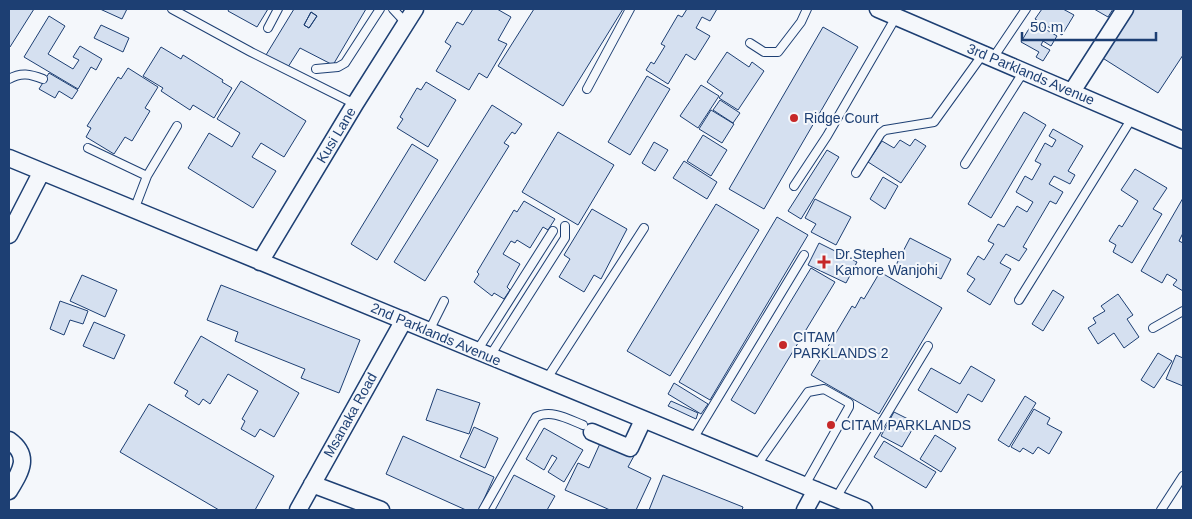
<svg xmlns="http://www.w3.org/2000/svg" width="1192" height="519" font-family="Arial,sans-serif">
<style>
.building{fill:#d5e0f0;stroke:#1d3f73;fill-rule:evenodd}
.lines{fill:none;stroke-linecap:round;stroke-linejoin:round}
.lane-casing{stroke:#1d3f73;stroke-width:10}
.street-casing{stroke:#1d3f73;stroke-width:19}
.lane{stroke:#f4f7fb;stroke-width:8}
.street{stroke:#f4f7fb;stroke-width:16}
.poi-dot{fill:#c62828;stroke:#f4f7fb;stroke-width:2}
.labels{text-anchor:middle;stroke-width:4;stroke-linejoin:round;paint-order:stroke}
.street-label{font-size:14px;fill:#1d3f73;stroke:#f4f7fb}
.poi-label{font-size:14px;fill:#1d3f73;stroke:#f4f7fb;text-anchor:start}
</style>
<rect width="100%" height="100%" fill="#f4f7fb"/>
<path class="building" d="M9,9H34L10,47L9,46Z
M100,9H127L122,19Z
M229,9H268L257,27L228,11Z
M294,9H366L333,65L300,48L288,67L266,55ZM311,12L317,16L309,28L304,25Z
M473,9H497L511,17L498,40L507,44L487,78L479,73L469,90L436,71L451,46L445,42L457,22L463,25Z
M534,9H623L563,106L498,66Z
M687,9H717L710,21L702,17L696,28L710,36L695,60L686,54L668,84L646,70L651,62L654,64L665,46L661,44L678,15L682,17Z
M1042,9H1063L1074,15L1062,35L1035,19Z
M1094,9H1113L1108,17Z
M1132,9H1183V55L1158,93L1101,57Z
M311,12L317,16L309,28L304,25Z
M49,16L65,26L48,54L73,69L79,60L73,57L80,46L102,59L96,70L91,67L78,89L24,57Z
M1033,22L1057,36L1051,46L1043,41L1041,45L1050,50L1043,61L1036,57L1039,52L1021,42Z
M101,25L129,38L123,52L94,38Z
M823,27L858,47L764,209L729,189Z
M161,47L181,59L183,55L223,80L222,82L232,88L214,118L193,105L190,110L161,91L163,88L143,76Z
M727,52L749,67L752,62L764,71L738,110L719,98L723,93L707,82Z
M128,68L158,87L145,108L150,111L132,141L125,137L114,154L86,137L91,128L87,126L118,77L121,79Z
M49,73L78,90L72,99L59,91L55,98L39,89Z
M647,76L670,89L630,155L608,142Z
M241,81L306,121L284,157L261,143L252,157L276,171L253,208L188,168L209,133L232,147L240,133L217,119Z
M426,82L456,100L428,147L397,128L403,119L400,117L417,88L421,90Z
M701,85L719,96L698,128L680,116Z
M720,100L740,113L733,123L713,110Z
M492,105L522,124L515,134L512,132L504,143L509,146L425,281L394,262Z
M711,110L734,124L722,143L699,129Z
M1024,112L1046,125L991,218L968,204Z
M1053,129L1083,146L1068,171L1075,175L1070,184L1054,176L1049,184L1063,192L1056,204L1050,201L1023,247L1027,249L1019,261L1006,254L1000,263L1011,269L990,305L967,291L975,279L967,274L978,256L984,260L994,244L988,241L998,224L1004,227L1017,206L1027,212L1033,202L1016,192L1025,176L1032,180L1041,164L1035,161L1045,143L1052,147L1056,140L1049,136Z
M558,132L614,165L578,225L522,192Z
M703,135L727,150L711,176L687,161Z
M915,139L926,146L901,183L868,162L882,141L894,148L900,140L910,146Z
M654,142L668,150L655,171L642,163Z
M412,144L438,160L377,260L351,244Z
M827,150L839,157L801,219L788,211Z
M684,161L717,182L707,199L673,178Z
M1135,169L1167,188L1153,209L1162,214L1132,263L1113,252L1116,245L1109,241L1119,225L1122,227L1138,201L1121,190Z
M883,177L898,186L885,209L870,199Z
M1183,198V233L1179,241L1183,243V291L1173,285L1177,280L1167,274L1162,283L1141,271Z
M815,199L851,217L836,245L811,232L816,224L805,218Z
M524,201L555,219L548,230L543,227L530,248L517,240L515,243L511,241L503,254L520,264L507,287L510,290L504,299L494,293L492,296L474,282L479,274L477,272L514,210L517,212Z
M716,204L759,230L670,376L627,351Z
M592,209L627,229L601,279L594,275L584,292L559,277L570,259L564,255Z
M777,217L808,235L710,400L679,382Z
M910,238L951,259L941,279L917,266L913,274L896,265Z
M819,243L857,262L846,283L808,265Z
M811,268L835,282L755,414L731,400Z
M880,272L942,308L879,414L811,375L852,306L855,308L861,297L864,299Z
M82,275L117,290L105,317L70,301Z
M221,285L360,340L339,393L301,378L305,369L235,341L238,332L207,320Z
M1053,290L1064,297L1043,331L1032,324Z
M1118,294L1133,315L1127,319L1139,337L1124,348L1114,333L1098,344L1088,328L1096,323L1093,318L1105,311L1101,306Z
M60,301L88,311L83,324L70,320L64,335L50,329Z
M94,322L125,335L114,359L83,346Z
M201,336L299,393L274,437L260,429L255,437L241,429L245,421L242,419L258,391L228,374L210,404L203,399L199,405L185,396L188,391L174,383Z
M1158,353L1172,361L1154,388L1141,380Z
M1176,355L1183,358V386L1166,379Z
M971,366L995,380L982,402L968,394L957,413L918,390L931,368L960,384Z
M674,383L708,404L701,414L668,394Z
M437,389L480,403L469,434L426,420Z
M1025,396L1036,403L1009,447L998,440Z
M671,401L698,413L696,419L668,406Z
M149,404L274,476L255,510H219L120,452Z
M1034,409L1050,418L1047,424L1062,432L1049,454L1038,447L1033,454L1023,448L1020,452L1011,447Z
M894,412L916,423L902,447L881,436Z
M474,427L498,438L485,468L460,457Z
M544,428L583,450L564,482L548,472L557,458L552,455L544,470L526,459Z
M935,435L956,448L941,472L920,459Z
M403,436L494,477L479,510H466L386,474Z
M602,439L635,454L628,467L651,478L636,510H610L565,490L578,463L589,468Z
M884,441L936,472L926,488L874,457Z
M514,475L555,496L547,510H495Z
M663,475L743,507L742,510H649Z"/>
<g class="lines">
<defs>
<path id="lane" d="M172,9L251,52L355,104
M393,9L406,23
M268,28L278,9
M750,43L764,52H778L801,22L807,9
M993,58L1026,9
M316,69L338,67L345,63L380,9
M9,79C21,72 30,74 43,79
M587,89L630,9
M88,148L147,176
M965,164L1024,71
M856,173L881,133L885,130L934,122L983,54
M794,186L827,136L896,17
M134,210L147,176L177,126
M1019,300L1132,118
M1153,328L1183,311
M429,331L444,301
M477,351L553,231
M490,356L565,238V226
M546,380L644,228
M693,439L804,255
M757,465L808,392L824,389L849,403V407L805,485
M836,498L928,346
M483,510L536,417C551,409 568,419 583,425
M1161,510L1183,476"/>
<path id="street" d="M878,9L1183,140
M1073,90L1125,9
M9,158L864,510
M9,235L41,173
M260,262L355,104L415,9
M592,432L630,448L643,420
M9,440C31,456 21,471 9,491
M312,484L381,510
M298,510L404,320
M805,510L816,490"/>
</defs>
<use href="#lane" class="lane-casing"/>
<use href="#street" class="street-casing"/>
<use href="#lane" class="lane"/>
<use href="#street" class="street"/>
</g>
<g class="poi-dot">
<circle cx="794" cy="118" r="5"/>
<path d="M821.5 254.5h5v5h5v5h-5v5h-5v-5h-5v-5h5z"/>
<circle cx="783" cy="345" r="5"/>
<circle cx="831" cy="425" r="5"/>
</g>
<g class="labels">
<g class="street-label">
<text transform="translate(1031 74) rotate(23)" y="5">3rd Parklands Avenue</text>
<text transform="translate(336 135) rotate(-59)" y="5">Kusi Lane</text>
<text transform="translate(436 334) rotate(23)" y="5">2nd Parklands Avenue</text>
<text transform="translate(350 415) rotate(-61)" y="5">Msanaka Road</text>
</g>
<g class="poi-label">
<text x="804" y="123">Ridge Court</text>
<text x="835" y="259">Dr.Stephen<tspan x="835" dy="16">Kamore Wanjohi</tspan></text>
<text x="793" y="342">CITAM<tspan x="793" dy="16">PARKLANDS 2</tspan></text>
<text x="841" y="430">CITAM PARKLANDS</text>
</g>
</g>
<rect width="1192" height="519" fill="none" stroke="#1d3f73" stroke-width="20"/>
<path d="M1022 32v8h134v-8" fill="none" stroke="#1d3f73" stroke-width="2.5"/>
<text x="1030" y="32" font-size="15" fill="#1d3f73" stroke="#f4f7fb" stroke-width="4" paint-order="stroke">50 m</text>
</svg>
